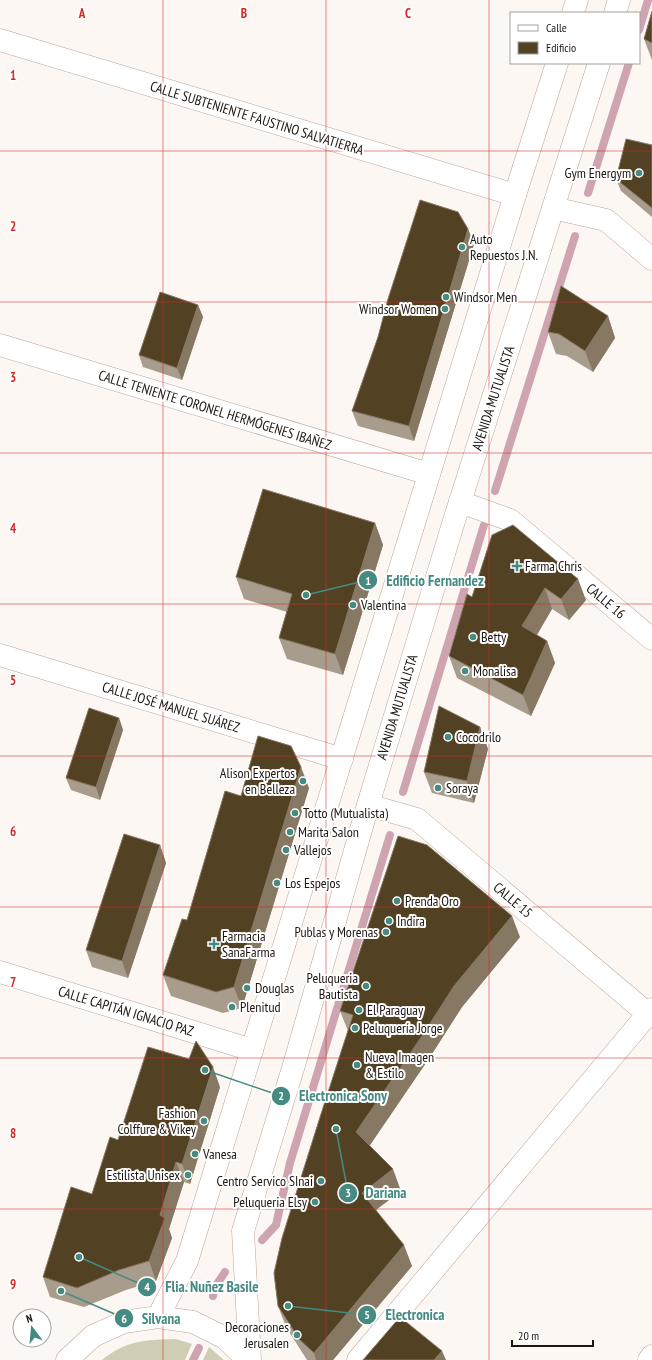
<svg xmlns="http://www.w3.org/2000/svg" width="652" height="1360" font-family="'PT Sans Narrow',sans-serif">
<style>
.green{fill:#cfceb5}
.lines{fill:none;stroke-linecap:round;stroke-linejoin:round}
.stream{stroke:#cda4b0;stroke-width:8}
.minor-casing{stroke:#bea596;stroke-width:23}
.secondary-casing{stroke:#bea596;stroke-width:23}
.minor{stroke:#fff;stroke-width:22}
.secondary{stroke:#fff;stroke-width:22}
.wall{fill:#a89c8c}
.shaded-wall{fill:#867862}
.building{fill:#534124;stroke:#867862}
.grid{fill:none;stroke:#d62828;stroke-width:1;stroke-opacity:0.55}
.poi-dot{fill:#468b82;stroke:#fff;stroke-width:1.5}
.labels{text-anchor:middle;stroke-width:4;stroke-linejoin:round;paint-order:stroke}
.street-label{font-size:14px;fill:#1e1510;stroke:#fff}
.poi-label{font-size:14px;fill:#1e1510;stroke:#fff;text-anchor:start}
.grid-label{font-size:13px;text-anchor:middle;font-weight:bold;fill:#d62828;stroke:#fff;stroke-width:4;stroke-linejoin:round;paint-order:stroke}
.leader{fill:none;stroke:#468b82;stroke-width:1.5}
.callout-dot{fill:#468b82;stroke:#fff;stroke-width:1.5}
.mark-label{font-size:12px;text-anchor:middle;font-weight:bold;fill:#fff}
.callout-label{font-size:15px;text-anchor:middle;font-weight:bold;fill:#468b82;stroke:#fff;stroke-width:4;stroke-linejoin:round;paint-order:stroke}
</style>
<rect width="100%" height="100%" fill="#fdf7f4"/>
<path class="green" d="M176,1339L192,1344L185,1360H102C126,1340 146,1340 176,1339Z
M209,1347L224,1360H203Z"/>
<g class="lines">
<path class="stream" d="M639,30L648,0
M588,193L629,63
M495,491L575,236
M403,792L484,525
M262,1240L276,1225L290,1163L390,835
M213,1296L215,1287L225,1272
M193,1360L199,1348"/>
<defs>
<path id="minor" d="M0,40L515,195
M553,208L606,220L652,259
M0,345L429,474
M460,502L510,520L652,639
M0,655L342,759
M368,805L417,819L648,1014
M0,972L252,1050
M358,1360L652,1009
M649,1360L652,1356"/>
<path id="secondary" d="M573,13L577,0
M615,13L619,0
M158,1317L187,1261L515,195L557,63
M67,1360L93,1336L124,1322L158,1317L193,1322L225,1338L248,1360
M250,1360L243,1231L294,1065L368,805L453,524L599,63"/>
</defs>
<use href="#minor" class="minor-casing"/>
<use href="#secondary" class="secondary-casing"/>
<use href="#minor" class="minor"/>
<use href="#secondary" class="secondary"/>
</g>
<path class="wall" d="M652,11V60L644,39Z
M652,145V217L621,191L616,179Z
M468,229L474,244L414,441L358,426L352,411Z
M198,305L203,317L182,380L143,367L139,355Z
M608,316L615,338L593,372L567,356L556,354L548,332Z
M375,523L383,545L343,675L287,659L279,638L287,612L244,599L236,577Z
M492,535L586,600L569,620L552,609L537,635L547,641L555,663L531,716L457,678L449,656L472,597Z
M119,718L123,730L100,800L71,790L66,778Z
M480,727L488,749L474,803L432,793L424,772Z
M309,788L242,1008L223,1013L171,996L163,975L187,920L241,796Z
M160,845L166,863L128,978L92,967L86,950Z
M520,937L462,1007L430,1057L369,1146L401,1191L376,1210L412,1266L333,1360H307L286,1327L278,1306L348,1031L340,1011Z
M220,1087L190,1184L184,1182L169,1229L172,1238L156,1281L126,1290L84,1307L50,1297L43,1277L92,1194L118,1140Z"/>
<path class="shaded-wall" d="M468,229L474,244L414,441L409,426Z
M198,305L203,317L182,380L177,368Z
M608,316L615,338L593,372L585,351Z
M375,523L383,545L343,675L335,654Z
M578,579L586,600L569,620L561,599Z
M545,588L552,609L529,648L522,626Z
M547,641L555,663L531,716L523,695Z
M119,718L123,730L100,800L96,787Z
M480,727L488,749L474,803L467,781Z
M301,767L309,788L242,1008L234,987Z
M160,845L166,863L128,978L122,961Z
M512,916L520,937L462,1007L430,1057L364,1154L356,1132L454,986Z
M213,1067L220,1087L190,1184L182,1164Z
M176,1162L184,1182L169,1229L172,1238L156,1281L149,1261L160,1215Z
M393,1169L401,1191L370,1214L362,1193Z
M404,1245L412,1266L333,1360H316L314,1353Z
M442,1351L446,1360H434Z"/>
<path class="building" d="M652,11V43L644,39Z
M626,139L652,145V208L616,179Z
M420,200L458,212L468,229L409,426L352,411L378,337L388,299Z
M561,286L608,316L585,351L559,334L548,332Z
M160,292L198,305L177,368L139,355Z
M263,489L375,523L335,654L279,638L292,594L236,577Z
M513,525L578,579L561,599L545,588L522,626L547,641L523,695L449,656L467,594L472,597L492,535Z
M439,706L480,727L467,781L424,772Z
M89,708L119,718L96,787L66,778Z
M258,736L291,746L301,767L234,987L216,992L163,975L182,919L187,920L225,791L241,796Z
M124,834L160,845L122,961L86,950Z
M398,836L427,845L512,916L454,986L422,1036L356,1132L393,1169L362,1193L404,1245L314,1353L299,1339L278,1306L274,1273L282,1238L321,1114L353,1015L340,1011Z
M196,1041L213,1067L182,1164L176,1162L160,1215L165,1218L149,1261L119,1270L77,1288L43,1277L71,1187L92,1194L110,1137L118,1140L148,1047L189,1059Z
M400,1317L442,1351L434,1360H363Z"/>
<path class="grid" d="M163,0V1360M326,0V1360M489,0V1360M0,151H652M0,302H652M0,453H652M0,604H652M0,756H652M0,907H652M0,1058H652M0,1209H652"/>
<g class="poi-dot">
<circle cx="639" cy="173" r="4"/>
<circle cx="462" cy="247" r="4"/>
<circle cx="446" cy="297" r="4"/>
<circle cx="445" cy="309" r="4"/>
<path d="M515 560h4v4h4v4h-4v4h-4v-4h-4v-4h4z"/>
<circle cx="353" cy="605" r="4"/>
<circle cx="473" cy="637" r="4"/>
<circle cx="465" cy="671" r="4"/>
<circle cx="448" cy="737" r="4"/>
<circle cx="303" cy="781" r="4"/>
<circle cx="438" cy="788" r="4"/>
<circle cx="295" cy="813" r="4"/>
<circle cx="290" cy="832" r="4"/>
<circle cx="286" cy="850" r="4"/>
<circle cx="277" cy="883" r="4"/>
<circle cx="397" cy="901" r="4"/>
<circle cx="389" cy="921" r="4"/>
<circle cx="386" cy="932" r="4"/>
<path d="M212 938h4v4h4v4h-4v4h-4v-4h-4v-4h4z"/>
<circle cx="366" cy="986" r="4"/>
<circle cx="247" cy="988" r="4"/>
<circle cx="232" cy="1007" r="4"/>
<circle cx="359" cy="1010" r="4"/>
<circle cx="355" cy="1028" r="4"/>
<circle cx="357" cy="1065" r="4"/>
<circle cx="204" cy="1121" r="4"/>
<circle cx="195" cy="1154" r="4"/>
<circle cx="188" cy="1175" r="4"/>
<circle cx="321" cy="1181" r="4"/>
<circle cx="315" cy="1202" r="4"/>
<circle cx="297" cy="1335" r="4"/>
</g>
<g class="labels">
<g class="street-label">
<text transform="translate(257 118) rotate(17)" y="5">CALLE SUBTENIENTE FAUSTINO SALVATIERRA</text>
<text transform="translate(493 398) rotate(-72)" y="5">AVENIDA MUTUALISTA</text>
<text transform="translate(215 410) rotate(17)" y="5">CALLE TENIENTE CORONEL HERMÓGENES IBAÑEZ</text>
<text transform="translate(606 601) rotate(40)" y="5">CALLE 16</text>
<text transform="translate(171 707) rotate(17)" y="5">CALLE JOSÉ MANUEL SUÁREZ</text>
<text transform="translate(397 707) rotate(-73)" y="5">AVENIDA MUTUALISTA</text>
<text transform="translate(513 900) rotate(40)" y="5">CALLE 15</text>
<text transform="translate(126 1011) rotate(17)" y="5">CALLE CAPITÁN IGNACIO PAZ</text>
</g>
<g class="poi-label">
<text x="631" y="178" text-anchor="end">Gym Energym</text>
<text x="470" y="244">Auto<tspan x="470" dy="16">Repuestos J.N.</tspan></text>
<text x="454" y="302">Windsor Men</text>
<text x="437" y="314" text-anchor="end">Windsor Women</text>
<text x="525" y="571">Farma Chris</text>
<text x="361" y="610">Valentina</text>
<text x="481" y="642">Betty</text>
<text x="473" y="676">Monalisa</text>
<text x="456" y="742">Cocodrilo</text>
<text x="295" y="778" text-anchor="end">Alison Expertos<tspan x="295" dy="16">en Belleza</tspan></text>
<text x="446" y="793">Soraya</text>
<text x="303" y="818">Totto (Mutualista)</text>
<text x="298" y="837">Marita Salon</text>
<text x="294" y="855">Vallejos</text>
<text x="285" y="888">Los Espejos</text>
<text x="405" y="906">Prenda Oro</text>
<text x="397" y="926">Indira</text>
<text x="378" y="937" text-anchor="end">Publas y Morenas</text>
<text x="222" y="941">Farmacia<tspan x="222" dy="16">SanaFarma</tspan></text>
<text x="358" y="983" text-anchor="end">Peluqueria<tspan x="358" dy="16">Bautista</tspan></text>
<text x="255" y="993">Douglas</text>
<text x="240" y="1012">Plenitud</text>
<text x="367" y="1015">El Paraguay</text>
<text x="363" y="1033">Peluquería Jorge</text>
<text x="365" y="1062">Nueva Imagen<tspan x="365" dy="16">&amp; Estilo</tspan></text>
<text x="196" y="1118" text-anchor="end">Fashion<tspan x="196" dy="16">Colffure &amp; Vikey</tspan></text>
<text x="203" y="1159">Vanesa</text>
<text x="180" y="1180" text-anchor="end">Estilista Unisex</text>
<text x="313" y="1186" text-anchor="end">Centro Servico SInai</text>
<text x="307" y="1207" text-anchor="end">Peluqueria Elsy</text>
<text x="289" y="1332" text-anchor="end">Decoraciones<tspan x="289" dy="16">Jerusalen</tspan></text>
</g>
</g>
<g class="grid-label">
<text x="82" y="18">A</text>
<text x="244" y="18">B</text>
<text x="408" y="18">C</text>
<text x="13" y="80">1</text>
<text x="13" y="231">2</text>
<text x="13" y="382">3</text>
<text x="13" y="533">4</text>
<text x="13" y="685">5</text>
<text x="13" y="836">6</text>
<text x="13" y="987">7</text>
<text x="13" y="1138">8</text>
<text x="13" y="1289">9</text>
</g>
<path class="leader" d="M306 595L368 580M205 1070L281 1096M336 1129L348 1193M79 1257L147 1287M288 1306L367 1315M61 1291L124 1318"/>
<g class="callout-dot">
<circle cx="306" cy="595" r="4"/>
<circle cx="205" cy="1070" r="4"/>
<circle cx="336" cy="1129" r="4"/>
<circle cx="79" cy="1257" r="4"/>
<circle cx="288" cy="1306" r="4"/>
<circle cx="61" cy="1291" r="4"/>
<circle cx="368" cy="580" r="10"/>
<circle cx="281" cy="1096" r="10"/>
<circle cx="348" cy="1193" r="10"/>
<circle cx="147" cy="1287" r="10"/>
<circle cx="367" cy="1315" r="10"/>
<circle cx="124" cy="1318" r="10"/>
</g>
<g class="mark-label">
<text x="368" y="585">1</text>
<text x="281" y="1100">2</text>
<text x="348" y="1197">3</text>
<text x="147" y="1291">4</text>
<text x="367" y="1319">5</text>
<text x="124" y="1323">6</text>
</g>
<g class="callout-label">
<text x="435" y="586">Edificio Fernandez</text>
<text x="343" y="1101">Electronica Sony</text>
<text x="386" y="1198">Dariana</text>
<text x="212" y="1292">Flia. Nuñez Basile</text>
<text x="415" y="1320">Electronica</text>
<text x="161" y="1324">Silvana</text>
</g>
<rect x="510" y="12" width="130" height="52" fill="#ffffff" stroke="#a5a19f"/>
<rect x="518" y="25" width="20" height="6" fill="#ffffff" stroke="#a5a19f"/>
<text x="546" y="32" font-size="12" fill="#1e1510">Calle</text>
<rect x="518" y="42" width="20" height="12" fill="#534124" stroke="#a5a19f"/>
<text x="546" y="52" font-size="12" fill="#1e1510">Edificio</text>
<g transform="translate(32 1328) rotate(344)"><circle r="19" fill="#ffffff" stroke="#a5a19f"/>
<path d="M0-3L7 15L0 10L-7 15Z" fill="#468b82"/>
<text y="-6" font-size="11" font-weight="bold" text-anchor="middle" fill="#1e1510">N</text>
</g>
<path d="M512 1340v6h81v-6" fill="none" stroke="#1e1510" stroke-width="2"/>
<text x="518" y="1340" font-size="12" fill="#1e1510" stroke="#ffffff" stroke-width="3" paint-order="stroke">20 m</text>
</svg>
